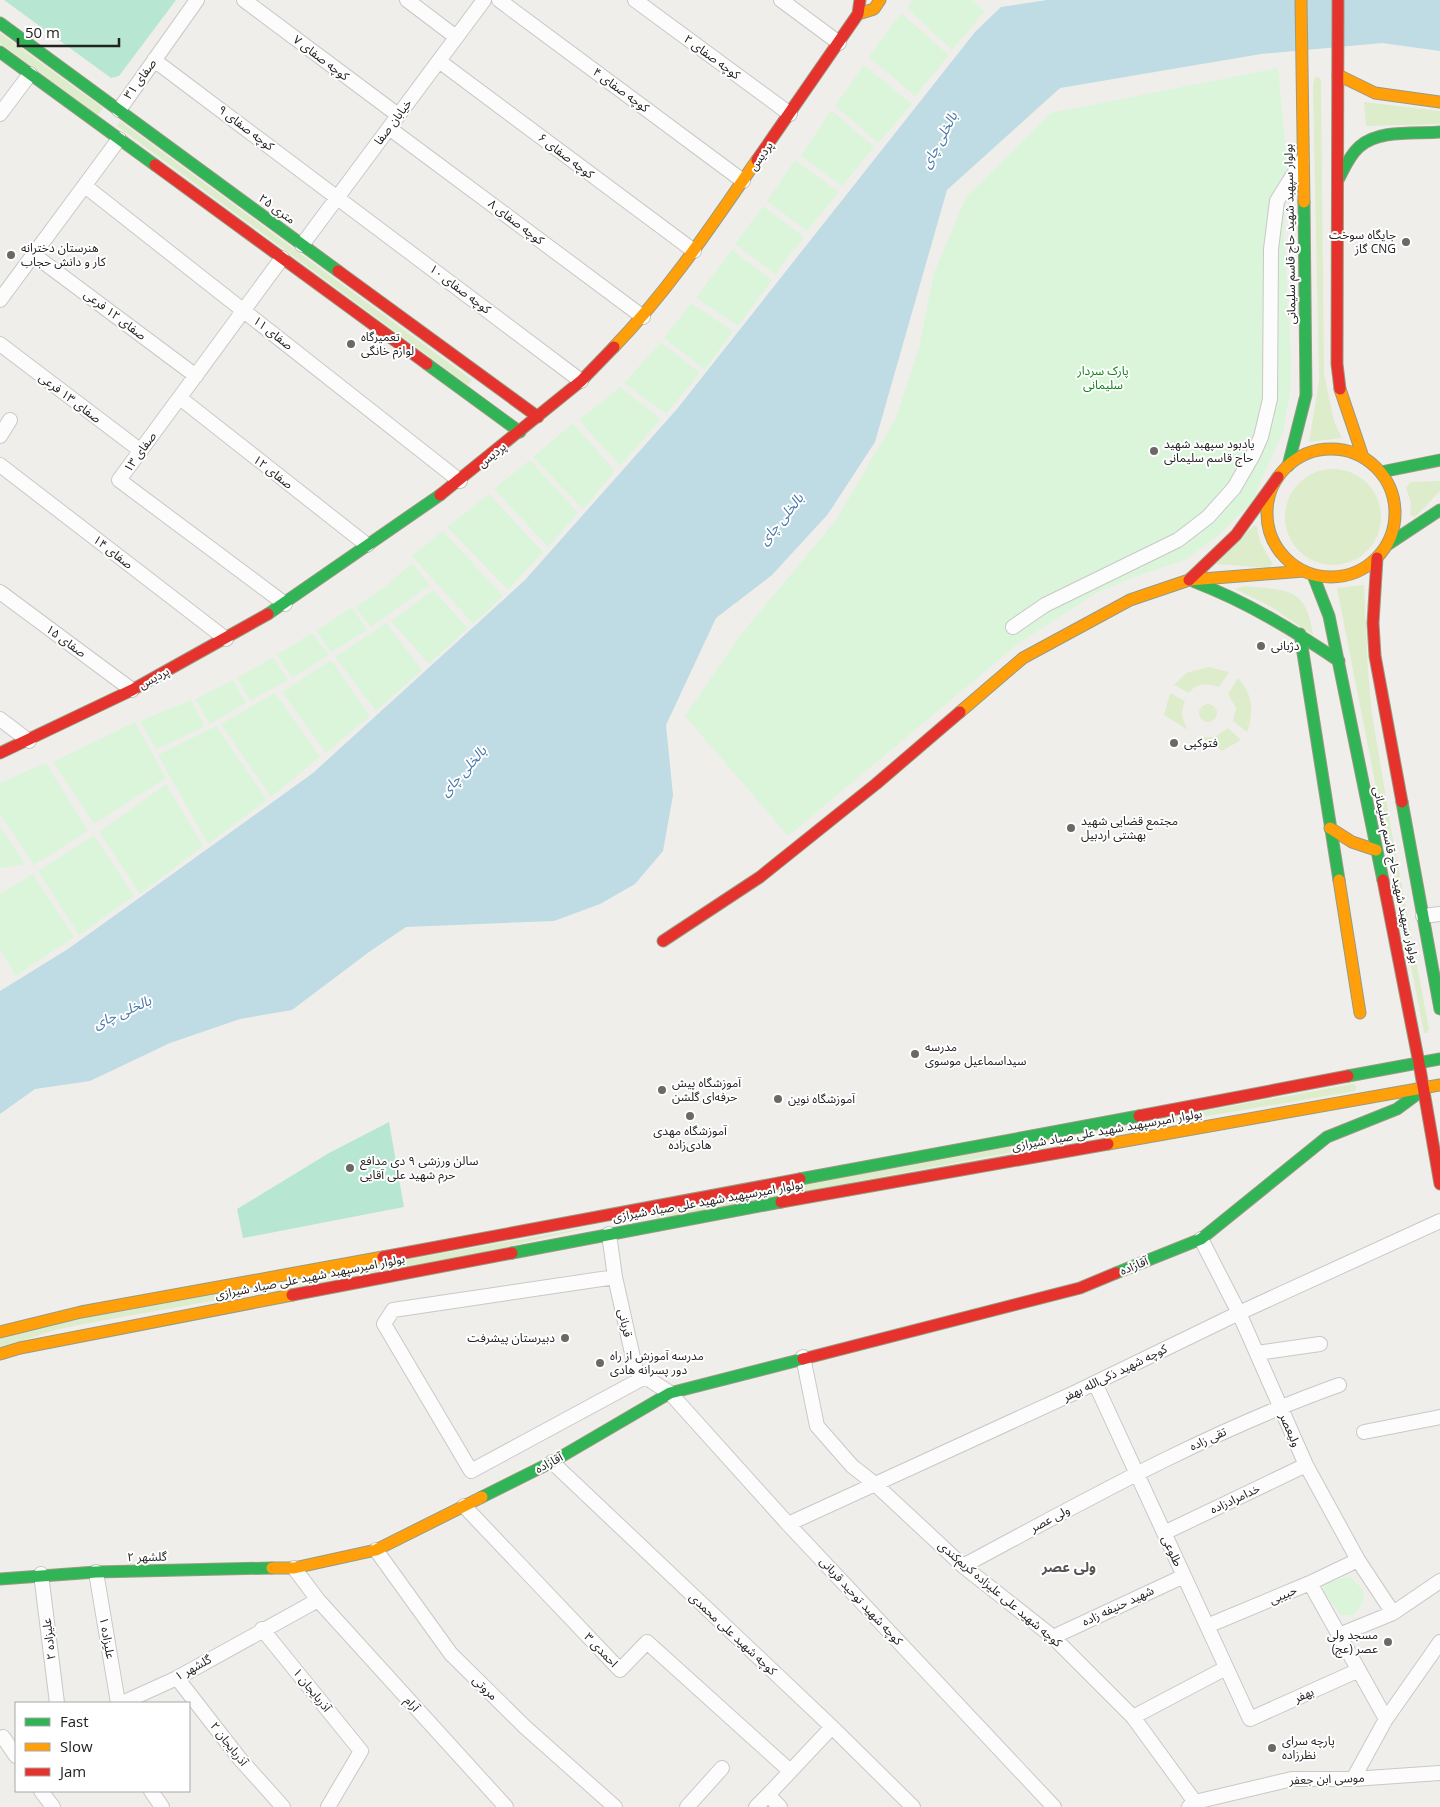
<svg xmlns="http://www.w3.org/2000/svg" width="1440" height="1807" font-family="'Open Sans','Noto Sans Arabic',sans-serif">
<style>
.grass{fill:#ddeccb}
.park{fill:#daf5da}
.pitch{fill:#b7e6d2}
.water{fill:#bfdbe3}
.lines{fill:none;stroke-linecap:round;stroke-linejoin:round}
.street-casing{stroke:#c9c8c7;stroke-width:16}
.fast-casing{stroke:#999a82;stroke-width:13}
.slow-casing{stroke:#999a82;stroke-width:13}
.jam-casing{stroke:#999a82;stroke-width:13}
.street{stroke:#fdfcfc;stroke-width:14}
.fast{stroke:#30b455;stroke-width:11}
.slow{stroke:#ff9f0a;stroke-width:11}
.jam{stroke:#e5322d;stroke-width:11}
.poi-dot{fill:#6a6968;stroke:#fff;stroke-width:2}
.labels{text-anchor:middle;stroke-width:4;stroke-linejoin:round;paint-order:stroke}
.street-label{font-size:12px;fill:#222;stroke:#fff}
.poi-label{font-size:12px;fill:#222;stroke:#fff;text-anchor:start}
.park-label{font-size:12px;fill:#0c8416;stroke:#fff}
.water-label{font-size:14px;font-style:italic;fill:#4a7aab;stroke:#fff}
.neighbourhood-label{font-size:14px;font-weight:bold;fill:#555;stroke:#fff}
</style>
<rect width="100%" height="100%" fill="#f0eeeb"/>
<path class="grass" d="M0,33L103,108L98,115L0,43Z
M1317,76L1321,80L1324,374L1334,421L1342,438L1309,442L1319,381L1313,87L1314,79Z
M1364,102L1440,111V124L1366,126Z
M120,121L472,380L468,385L117,126Z
M1285 517a48 48 0 1 1 96 0a48 48 0 1 1-96 0Z
M1440,481V491L1415,517L1410,515L1411,502L1406,488L1410,482Z
M1254,525L1257,527L1260,542L1273,564L1269,568L1216,564Z
M1364,585L1368,672L1372,714L1393,840L1429,1029L1427,1033H1424L1337,588Z
M1245,586C1288,591 1306,586 1313,635L1270,606L1235,589Z
M1209,667L1229,672L1219,687C1208,683 1196,683 1189,693L1174,685L1186,673Z
M1238,678C1253,694 1254,713 1247,732L1233,721L1236,708L1228,694Z
M1170,693L1185,701C1180,712 1182,719 1188,730L1164,715Z
M1199 713a9 9 0 1 1 18 0a9 9 0 1 1-18 0Z
M1228,728L1241,740L1222,751L1200,737H1215Z
M1353,1084L1357,1087L1355,1091L1172,1122L657,1219L655,1212Z
M601,1225L479,1253L100,1321L59,1329L0,1347V1339L56,1323Z"/>
<path class="park" d="M913,0H972L985,11L952,50L907,8Z
M901,13L949,55L915,96L869,57Z
M864,65L912,104L878,143L835,106Z
M1278,68L1287,162L1284,237L1291,360L1290,393L1283,431L1252,502L1218,536L1185,560L1142,574L1096,593L1019,643L788,836L685,716L739,637L836,520L896,418L919,347L934,273L966,197L1051,113Z
M831,110L874,147L842,186L801,156Z
M795,160L839,192L807,231L767,201Z
M763,206L804,237L775,274L735,244Z
M732,250L772,280L738,326L696,298Z
M691,303L733,331L705,370L664,338Z
M661,342L700,373L666,414L624,383Z
M620,387L661,419L620,466L579,420Z
M573,423L615,471L583,509L533,457Z
M530,460L578,513L548,547L494,489Z
M489,494L543,552L508,590L447,527Z
M443,531L503,596L473,624L412,556Z
M412,563L430,585L371,627L355,607L386,586Z
M433,590L468,628L429,664L391,621Z
M352,607L367,630L331,652L316,631Z
M386,623L422,670L376,711L335,657Z
M312,633L329,655L292,678L277,655Z
M273,657L288,680L250,701L237,678Z
M331,660L370,716L326,753L282,692Z
M233,680L246,703L210,724L195,699Z
M275,693L320,757L271,797L221,724Z
M191,700L205,726L156,750L140,721Z
M135,722L166,778L94,824L53,762Z
M216,726L267,800L208,844L158,755Z
M46,763L88,831L34,865L0,814V783Z
M166,784L203,846L140,894L99,832Z
M0,826L25,864L0,868Z
M94,835L134,896L79,935L38,871Z
M33,874L74,937L16,976L0,950V894Z
M1350,1576L1364,1591L1363,1602L1354,1615H1341L1324,1592L1325,1584Z"/>
<path class="pitch" d="M4,0H176L119,76L111,78Z
M389,1122L404,1207L243,1238L237,1209L329,1153Z"/>
<path class="water" d="M1047,0H1440V51L1382,43L1261,54L1060,88L947,190L875,442L828,514L772,575L716,618L666,725L673,795L663,851L635,884L600,904L554,921L406,927L369,952L292,1010L240,1019L170,1043L90,1081L35,1089L0,1114V991L68,949L313,773L525,580L677,409L975,32L1001,7Z"/>
<g class="lines">
<defs>
<path id="street" d="M244,0L398,115
M407,0L456,37
M499,0L743,181
M635,0L790,114
M781,0L839,43
M154,60L581,381
M439,61L694,251
M119,110L197,0
M0,114L30,74
M389,128L643,317
M85,186L460,481
M302,245L484,0
M34,255L196,376
M282,258L119,480L285,604
M0,300L119,139
M0,344L141,451
M180,398L367,545
M0,436L10,420
M0,465L226,639
M0,592L132,690
M1013,627L1045,605L1178,540L1208,517L1234,488L1253,455L1261,437L1270,399L1271,249L1277,201L1302,161
M0,719L29,741
M1423,916L1440,914
M609,1234L615,1277L636,1371L670,1393L788,1524L1054,1807
M1201,1239L1239,1313L1306,1465L1358,1560L1393,1613
M615,1277L393,1310L384,1324L471,1471L645,1377
M1257,1353L1320,1344
M803,1357L817,1426L852,1466L875,1484L963,1566L1053,1637L1133,1717L1195,1802
M1095,1383L1250,1719L1359,1670
M1364,1432L1440,1417
M552,1462L832,1727L913,1807
M464,1506L620,1670L647,1642L790,1771
M788,1524L1074,1393L1239,1313L1440,1221
M1164,1533L1306,1465
M376,1550L451,1654L525,1727L615,1807
M963,1566C1086,1500 1207,1432 1339,1385
M96,1572L118,1703
M41,1574L57,1703
M1310,1583L1386,1719
M318,1600L506,1807
M1207,1626L1310,1583L1358,1560
M262,1629L361,1751L328,1807
M1339,1635L1393,1613L1440,1581
M1053,1637L1184,1576
M177,1678L240,1759L283,1807
M122,1703L177,1678L318,1600L294,1568
M1133,1717L1226,1668
M3,1737L16,1756
M1353,1779L1386,1719L1440,1642
M41,1791L53,1807
M151,1791L162,1807
M687,1807L722,1768
M756,1807L768,1795
M780,1807L768,1795L832,1727
M1189,1807L1195,1802L1292,1779H1353L1440,1773"/>
<path id="fast" d="M0,23L338,271
M0,52L155,165
M1338,180C1344,169 1349,156 1359,147C1378,129 1416,134 1440,132
M427,364L520,432
M1288,466L1306,395L1304,202
M1381,472L1440,460
M1387,545L1440,510
M1313,575L1329,616L1383,880
M1195,582C1247,602 1293,630 1339,661
M268,614L440,495
M1300,634L1339,880
M1402,802L1440,1009
M1348,1076L1440,1059
M800,1179L1139,1116
M512,1253L781,1202
M1116,1273L1201,1239L1327,1137L1397,1109L1424,1089
M482,1497L552,1462L670,1393L803,1359
M0,1579L96,1572L272,1568"/>
<path id="slow" d="M1301,0L1304,202
M858,14L874,9L880,0
M1338,75L1375,93L1440,102
M614,347C669,290 712,225 757,160
M1340,389L1363,457
M1267 513a64 64 0 1 1 128 0a64 64 0 1 1-128 0Z
M960,712L1023,658L1130,600L1189,580L1304,571
M1330,828L1352,842L1376,850
M1339,880L1360,1013
M1108,1144L1440,1085
M0,1332L81,1312L383,1257
M0,1354L20,1348L292,1295
M272,1568H294L376,1550L482,1497"/>
<path id="jam" d="M1338,0L1337,364L1340,389
M757,160L858,14L860,0
M155,165L427,364
M338,271L538,417
M440,495L581,381L614,347
M1377,558L1373,623L1375,656L1402,802
M1189,580L1236,535L1278,477
M0,753L132,690L268,614
M1383,880L1419,1063L1440,1184
M663,941L760,877L876,784L960,712
M1139,1116L1348,1076
M781,1202L1108,1144
M383,1257L800,1179
M292,1295L512,1253
M803,1359L1080,1288L1116,1273"/>
</defs>
<use href="#street" class="street-casing"/>
<use href="#fast" class="fast-casing"/>
<use href="#slow" class="slow-casing"/>
<use href="#jam" class="jam-casing"/>
<use href="#street" class="street"/>
<use href="#fast" class="fast"/>
<use href="#slow" class="slow"/>
<use href="#jam" class="jam"/>
</g>
<g class="poi-dot">
<circle cx="1406" cy="242" r="5"/>
<circle cx="11" cy="255" r="5"/>
<circle cx="351" cy="344" r="5"/>
<circle cx="1154" cy="451" r="5"/>
<circle cx="1261" cy="646" r="5"/>
<circle cx="1174" cy="743" r="5"/>
<circle cx="1071" cy="828" r="5"/>
<circle cx="915" cy="1054" r="5"/>
<circle cx="662" cy="1090" r="5"/>
<circle cx="778" cy="1099" r="5"/>
<circle cx="690" cy="1116" r="5"/>
<circle cx="350" cy="1168" r="5"/>
<circle cx="565" cy="1338" r="5"/>
<circle cx="600" cy="1363" r="5"/>
<circle cx="1388" cy="1642" r="5"/>
<circle cx="1272" cy="1748" r="5"/>
</g>
<g class="labels">
<g class="street-label">
<text transform="translate(712 57) rotate(36)" y="4">کوچه صفای ۲</text>
<text transform="translate(321 58) rotate(37)" y="4">کوچه صفای ۷</text>
<text transform="translate(140 79) rotate(-54)" y="4">صفای ۳۱</text>
<text transform="translate(621 90) rotate(36)" y="4">کوچه صفای ۴</text>
<text transform="translate(393 122) rotate(-53)" y="4">خیابان صفا</text>
<text transform="translate(246 128) rotate(37)" y="4">کوچه صفای ۹</text>
<text transform="translate(566 156) rotate(37)" y="4">کوچه صفای ۶</text>
<text transform="translate(761 156) rotate(-55)" y="4">پردیس</text>
<text transform="translate(277 209) rotate(36)" y="4">۲۵ متری</text>
<text transform="translate(516 222) rotate(37)" y="4">کوچه صفای ۸</text>
<text transform="translate(1290 234) rotate(-91)" y="4">بولوار سپهبد شهید حاج قاسم سلیمانی</text>
<text transform="translate(460 289) rotate(37)" y="4">کوچه صفای ۱۰</text>
<text transform="translate(115 315) rotate(37)" y="4">صفای ۱۲ فرعی</text>
<text transform="translate(273 333) rotate(38)" y="4">صفای ۱۱</text>
<text transform="translate(70 398) rotate(37)" y="4">صفای ۱۳ فرعی</text>
<text transform="translate(140 452) rotate(-54)" y="4">صفای ۱۳</text>
<text transform="translate(492 455) rotate(-39)" y="4">پردیس</text>
<text transform="translate(273 472) rotate(38)" y="4">صفای ۱۲</text>
<text transform="translate(113 552) rotate(38)" y="4">صفای ۱۴</text>
<text transform="translate(66 641) rotate(36)" y="4">صفای ۱۵</text>
<text transform="translate(154 678) rotate(-28)" y="4">پردیس</text>
<text transform="translate(1396 875) rotate(78)" y="4">بولوار سپهبد شهید حاج قاسم سلیمانی</text>
<text transform="translate(1107 1130) rotate(-10)" y="4">بولوار امیرسپهبد شهید علی صیاد شیرازی</text>
<text transform="translate(708 1201) rotate(-10)" y="4">بولوار امیرسپهبد شهید علی صیاد شیرازی</text>
<text transform="translate(1134 1266) rotate(-22)" y="4">آقازاده</text>
<text transform="translate(310 1277) rotate(-11)" y="4">بولوار امیرسپهبد شهید علی صیاد شیرازی</text>
<text transform="translate(625 1323) rotate(77)" y="4">قربانی</text>
<text transform="translate(1115 1373) rotate(-26)" y="4">کوچه شهید ذکی‌الله بهفر</text>
<text transform="translate(1290 1430) rotate(66)" y="4">ولیعصر</text>
<text transform="translate(1208 1439) rotate(-25)" y="4">تقی زاده</text>
<text transform="translate(549 1463) rotate(-28)" y="4">آقازاده</text>
<text transform="translate(1235 1499) rotate(-25)" y="4">خدامرادزاده</text>
<text transform="translate(1050 1519) rotate(-28)" y="4">ولی عصر</text>
<text transform="translate(1172 1551) rotate(65)" y="4">طلوعی</text>
<text transform="translate(147 1557) rotate(-1)" y="4">گلشهر ۲</text>
<text transform="translate(1000 1594) rotate(40)" y="4">کوچه شهید علی علیزاده کریم‌کندی</text>
<text transform="translate(1283 1595) rotate(-23)" y="4">حبیبی</text>
<text transform="translate(861 1601) rotate(47)" y="4">کوچه شهید توحید قربانی</text>
<text transform="translate(1118 1606) rotate(-25)" y="4">شهید حنیفه زاده</text>
<text transform="translate(733 1634) rotate(43)" y="4">کوچه شهید علی محمدی</text>
<text transform="translate(107 1638) rotate(80)" y="4">علیزاده ۱</text>
<text transform="translate(49 1639) rotate(-97)" y="4">علیزاده ۲</text>
<text transform="translate(601 1650) rotate(46)" y="4">احمدی ۳</text>
<text transform="translate(193 1668) rotate(-29)" y="4">گلشهر ۱</text>
<text transform="translate(485 1688) rotate(44)" y="4">مروتی</text>
<text transform="translate(312 1690) rotate(51)" y="4">آذربایجان ۱</text>
<text transform="translate(1304 1695) rotate(-24)" y="4">بهفر</text>
<text transform="translate(412 1704) rotate(48)" y="4">آرام</text>
<text transform="translate(229 1744) rotate(52)" y="4">آذربایجان ۲</text>
<text transform="translate(1327 1779) rotate(-2)" y="4">موسی ابن جعفر</text>
</g>
<g class="poi-label">
<text x="1396" y="239" text-anchor="end">جایگاه سوخت<tspan x="1396" dy="14">گاز CNG</tspan></text>
<text x="21" y="252">هنرستان دخترانه<tspan x="21" dy="14">کار و دانش حجاب</tspan></text>
<text x="361" y="341">تعمیرگاه<tspan x="361" dy="14">لوازم خانگی</tspan></text>
<text x="1164" y="448">یادبود سپهبد شهید<tspan x="1164" dy="14">حاج قاسم سلیمانی</tspan></text>
<text x="1271" y="650">دژبانی</text>
<text x="1184" y="747">فتوکپی</text>
<text x="1081" y="825">مجتمع قضایی شهید<tspan x="1081" dy="14">بهشتی اردبیل</tspan></text>
<text x="925" y="1051">مدرسه<tspan x="925" dy="14">سیداسماعیل موسوی</tspan></text>
<text x="672" y="1087">آموزشگاه پیش<tspan x="672" dy="14">حرفه‌ای گلشن</tspan></text>
<text x="788" y="1103">آموزشگاه نوین</text>
<text x="690" y="1135" text-anchor="middle">آموزشگاه مهدی<tspan x="690" dy="14">هادی‌زاده</tspan></text>
<text x="360" y="1165">سالن ورزشی ۹ دی مدافع<tspan x="360" dy="14">حرم شهید علی آقایی</tspan></text>
<text x="555" y="1342" text-anchor="end">دبیرستان پیشرفت</text>
<text x="610" y="1360">مدرسه آموزش از راه<tspan x="610" dy="14">دور پسرانه هادی</tspan></text>
<text x="1378" y="1639" text-anchor="end">مسجد ولی<tspan x="1378" dy="14">عصر (عج)</tspan></text>
<text x="1282" y="1745">پارچه‌ سرای<tspan x="1282" dy="14">نظرزاده</tspan></text>
</g>
<g class="park-label">
<text x="1103" y="375">پارک سردار<tspan x="1103" dy="14">سلیمانی</tspan></text>
</g>
<g class="water-label">
<text transform="translate(939 140) rotate(-62)" y="5">بالخلی چای</text>
<text transform="translate(781 519) rotate(-51)" y="5">بالخلی چای</text>
<text transform="translate(463 771) rotate(-48)" y="5">بالخلی چای</text>
<text transform="translate(122 1012) rotate(-24)" y="5">بالخلی چای</text>
</g>
<g class="neighbourhood-label">
<text x="1069" y="1572">ولی عصر</text>
</g>
</g>
<rect x="15" y="1702" width="175" height="90" fill="#ffffff" stroke="#a7a7a7"/>
<rect x="25" y="1718" width="25" height="8" fill="#30b455" stroke="#a7a7a7"/>
<text x="60" y="1727" font-size="15" fill="#222222">Fast</text>
<rect x="25" y="1743" width="25" height="8" fill="#ff9f0a" stroke="#a7a7a7"/>
<text x="60" y="1752" font-size="15" fill="#222222">Slow</text>
<rect x="25" y="1768" width="25" height="8" fill="#e5322d" stroke="#a7a7a7"/>
<text x="60" y="1777" font-size="15" fill="#222222">Jam</text>
<path d="M18 38v8h101v-8" fill="none" stroke="#222222" stroke-width="2.5"/>
<text x="25" y="38" font-size="15" fill="#222222" stroke="#ffffff" stroke-width="4" paint-order="stroke">50 m</text>
</svg>
